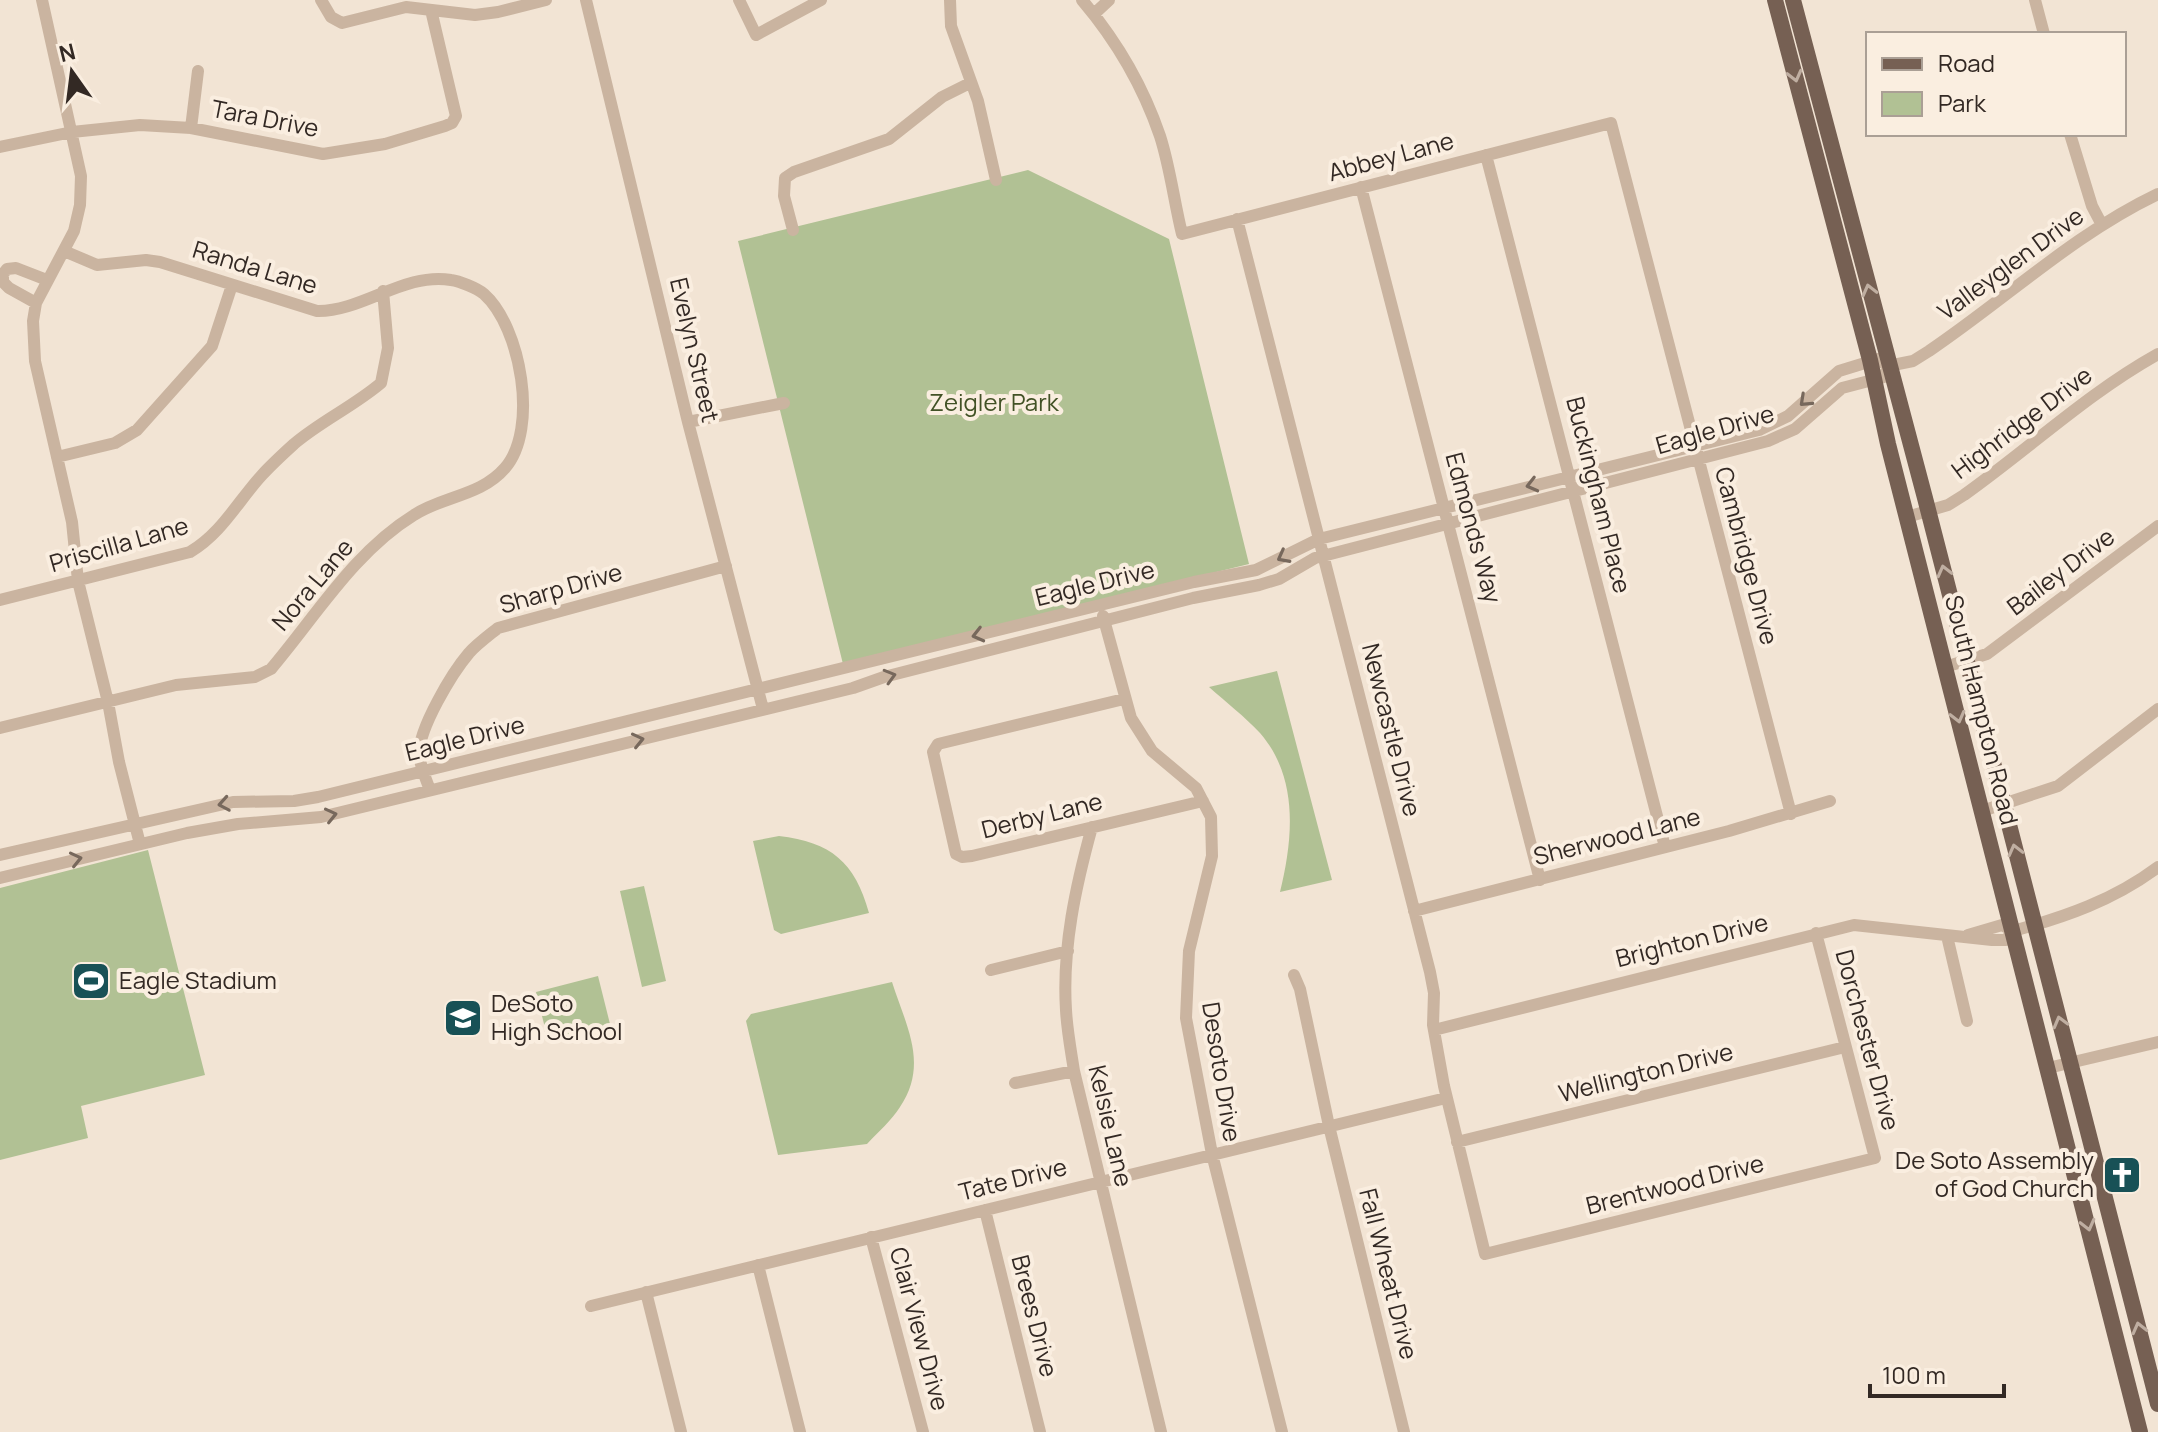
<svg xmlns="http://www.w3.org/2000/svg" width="2158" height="1432" font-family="Manrope,sans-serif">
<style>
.green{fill:#b1c194}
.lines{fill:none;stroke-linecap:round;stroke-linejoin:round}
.minor{stroke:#cab4a0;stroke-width:12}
.major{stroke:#766053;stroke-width:16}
.oneway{stroke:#bfaea1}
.oneway2{stroke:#77685c}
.labels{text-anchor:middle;stroke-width:8;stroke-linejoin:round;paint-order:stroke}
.street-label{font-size:24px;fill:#332924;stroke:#faeee0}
.park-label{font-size:24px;fill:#425226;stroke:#faeee0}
.poi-label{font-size:24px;fill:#332924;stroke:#faeee0;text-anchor:start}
</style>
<rect width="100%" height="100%" fill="#f2e4d4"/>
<path class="green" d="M1028,170L1169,239L1249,564L843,664L738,241Z
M1277,671L1332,880L1280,892C1293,839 1299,778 1260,733C1245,717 1226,702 1209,687Z
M779,836C831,842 855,862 869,913L781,934L774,930L753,841Z
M148,850L205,1075L81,1106L88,1138L0,1160V888Z
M644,886L666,981L642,987L620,891Z
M598,976L610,1024L548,1040L536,992Z
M892,982C906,1026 929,1064 900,1107C892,1120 878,1132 867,1144L778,1155L746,1021L751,1014Z"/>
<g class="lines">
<path class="minor" d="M42,0L81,176L80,205L74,231L36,303L33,321L35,361L72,522L78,581L108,702L119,762L140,844
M321,0L331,17L342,23L406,7L475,15L498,12L546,0
M586,0L688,422L763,709
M739,0L756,35L821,0
M950,0L951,26L978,101L996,180
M1082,0C1116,40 1143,86 1160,136C1170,167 1174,201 1182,234L1611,123L1791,814
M2035,0L2044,34
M1094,14L1109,0
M191,128L198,71
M2070,134L2092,206L2102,225
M0,147L72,132L140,125L191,128L323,154L385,144L445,126L452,123L456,116L431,10
M1486,155L1665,847
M1361,187L1540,880
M1237,219L1430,972L1434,993L1433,1025L1444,1086L1485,1254L1875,1158L1816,933
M793,230L784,196L785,178L794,172L889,139L942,97L970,83
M36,303L9,288L3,282V274L7,269L16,268L47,280
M1888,366L1913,361L1929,351C2006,299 2074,234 2158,194
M688,422L784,403
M57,457L115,443L137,430L212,346L232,285
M1907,517L1948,505L1964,495C2030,448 2088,393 2158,354
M0,600L190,552C222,533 238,501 262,475C272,464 283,454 294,444C321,421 354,406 381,383L388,348L383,291
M1103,616L1131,718L1152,751L1196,788L1211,817L1212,856L1189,951L1186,1018L1212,1154L1282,1432
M1945,667L1987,654L2158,526
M1124,699L938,744L933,752L956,854L962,857L972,856L1203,801
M0,728L176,685L255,677L271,669C316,616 354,552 414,515C443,496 481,496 505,468C539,429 521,327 484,294C477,288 459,281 451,280C404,272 362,312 317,311L160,262L146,260L97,265L64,251
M430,790C426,779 420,766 419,754C419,728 452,673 469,653C477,644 488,636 498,628L726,566
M1982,811L2058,786L2158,709
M1092,827C1076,885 1062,948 1066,1010C1067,1030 1071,1051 1074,1071L1161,1432
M0,855L233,802L294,801L318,797L1194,582L1256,570L1319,539L1759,430L1788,416L1839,371L1878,359L1888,366
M0,878L187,833L238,824L321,817L853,688L884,677L1193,598L1259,585L1279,579L1315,558L1768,441L1795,429L1842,388L1884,377L1888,366
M1414,911L1729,831L1830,801
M2013,931C2065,917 2114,900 2158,867
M1968,935L2002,925L2013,931
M1947,936L1967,1021
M991,970L1068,951
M1294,975L1300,989L1329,1126L1404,1432
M1434,1030L1854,925L1992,940H2006L2013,931
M2048,1068L2158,1042
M1015,1083L1074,1071
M1457,1142L1845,1047
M985,1210L1040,1432
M871,1237L923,1432
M758,1265L800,1432
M646,1292L681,1432
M591,1306L1446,1098"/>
<path class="major" d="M1775,0L1870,360L1888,444L2140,1432
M1793,0L1925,498L2158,1404"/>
</g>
<defs><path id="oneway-chevron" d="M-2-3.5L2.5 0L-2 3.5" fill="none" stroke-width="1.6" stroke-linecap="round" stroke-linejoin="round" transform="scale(2)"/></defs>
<g class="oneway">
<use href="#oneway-chevron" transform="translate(1795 76) rotate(76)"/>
<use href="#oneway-chevron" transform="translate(1869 290) rotate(-104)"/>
<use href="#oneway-chevron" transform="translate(1944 571) rotate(-104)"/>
<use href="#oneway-chevron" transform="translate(1958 717) rotate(76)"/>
<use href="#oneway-chevron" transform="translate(2015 850) rotate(-104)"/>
<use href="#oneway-chevron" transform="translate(2060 1022) rotate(-105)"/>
<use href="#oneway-chevron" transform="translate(2088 1225) rotate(76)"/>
<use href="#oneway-chevron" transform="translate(2139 1328) rotate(-104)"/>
</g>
<g class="oneway2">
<use href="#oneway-chevron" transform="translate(1805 401) rotate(137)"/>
<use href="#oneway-chevron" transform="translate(1532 485) rotate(166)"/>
<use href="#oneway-chevron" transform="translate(1283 557) rotate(152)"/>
<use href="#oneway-chevron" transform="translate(978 635) rotate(166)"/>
<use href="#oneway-chevron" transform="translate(890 676) rotate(-16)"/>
<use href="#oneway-chevron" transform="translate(638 740) rotate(-13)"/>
<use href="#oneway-chevron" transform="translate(224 804) rotate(170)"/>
<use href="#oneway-chevron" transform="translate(331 815) rotate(-13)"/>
<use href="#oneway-chevron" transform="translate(76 859) rotate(-13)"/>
</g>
<defs>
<symbol id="stadium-square" viewBox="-11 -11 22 22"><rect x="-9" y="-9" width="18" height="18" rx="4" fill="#185156" stroke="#faeee0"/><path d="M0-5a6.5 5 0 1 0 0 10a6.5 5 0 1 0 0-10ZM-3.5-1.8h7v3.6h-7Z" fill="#fff"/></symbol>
<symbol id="school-square" viewBox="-11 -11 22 22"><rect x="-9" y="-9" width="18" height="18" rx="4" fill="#185156" stroke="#faeee0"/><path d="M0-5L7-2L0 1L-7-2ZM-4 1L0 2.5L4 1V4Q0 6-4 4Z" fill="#fff"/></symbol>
<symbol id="church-square" viewBox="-11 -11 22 22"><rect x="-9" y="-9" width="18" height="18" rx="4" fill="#185156" stroke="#faeee0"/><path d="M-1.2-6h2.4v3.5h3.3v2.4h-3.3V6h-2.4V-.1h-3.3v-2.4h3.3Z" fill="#fff"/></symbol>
</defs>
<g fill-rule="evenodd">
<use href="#stadium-square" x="69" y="959" width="44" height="44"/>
<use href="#school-square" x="441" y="996" width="44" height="44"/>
<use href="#church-square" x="2100" y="1153" width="44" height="44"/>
</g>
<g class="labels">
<g class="street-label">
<text transform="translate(265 119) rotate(11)" y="8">Tara Drive</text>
<text transform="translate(1391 157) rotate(-15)" y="8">Abbey Lane</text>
<text transform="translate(2011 264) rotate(-36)" y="8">Valleyglen Drive</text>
<text transform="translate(255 268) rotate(17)" y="8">Randa Lane</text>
<text transform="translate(694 350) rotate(77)" y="8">Evelyn Street</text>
<text transform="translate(2022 423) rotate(-37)" y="8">Highridge Drive</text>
<text transform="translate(1715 430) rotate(-16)" y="8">Eagle Drive</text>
<text transform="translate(1598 495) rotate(76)" y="8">Buckingham Place</text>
<text transform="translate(1473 528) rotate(75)" y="8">Edmonds Way</text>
<text transform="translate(119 545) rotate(-16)" y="8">Priscilla Lane</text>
<text transform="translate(1746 556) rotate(75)" y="8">Cambridge Drive</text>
<text transform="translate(2061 572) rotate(-37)" y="8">Bailey Drive</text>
<text transform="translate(1095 584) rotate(-14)" y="8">Eagle Drive</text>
<text transform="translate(313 585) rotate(-50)" y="8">Nora Lane</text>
<text transform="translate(561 589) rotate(-16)" y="8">Sharp Drive</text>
<text transform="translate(1981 710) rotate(76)" y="8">South Hampton Road</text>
<text transform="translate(1391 730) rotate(76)" y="8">Newcastle Drive</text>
<text transform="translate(465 739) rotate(-14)" y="8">Eagle Drive</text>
<text transform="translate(1042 816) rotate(-14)" y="8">Derby Lane</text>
<text transform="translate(1617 837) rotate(-14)" y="8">Sherwood Lane</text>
<text transform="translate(1692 941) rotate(-14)" y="8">Brighton Drive</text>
<text transform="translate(1867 1040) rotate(75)" y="8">Dorchester Drive</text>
<text transform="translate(1221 1072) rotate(81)" y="8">Desoto Drive</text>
<text transform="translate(1646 1073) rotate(-14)" y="8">Wellington Drive</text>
<text transform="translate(1110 1126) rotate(77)" y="8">Kelsie Lane</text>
<text transform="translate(1013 1180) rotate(-14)" y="8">Tate Drive</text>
<text transform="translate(1675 1185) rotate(-14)" y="8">Brentwood Drive</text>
<text transform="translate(1388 1274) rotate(76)" y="8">Fall Wheat Drive</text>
<text transform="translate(1034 1316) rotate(76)" y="8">Brees Drive</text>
<text transform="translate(919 1329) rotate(75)" y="8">Clair View Drive</text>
</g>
<g class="park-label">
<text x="994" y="411">Zeigler Park</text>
</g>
<g class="poi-label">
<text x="119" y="989">Eagle Stadium</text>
<text x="491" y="1012">DeSoto<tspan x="491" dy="28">High School</tspan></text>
<text x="2094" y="1169" text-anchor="end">De Soto Assembly<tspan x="2094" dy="28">of God Church</tspan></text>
</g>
</g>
<rect x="1866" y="32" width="260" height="104" fill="#faeee0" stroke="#aa9f95" stroke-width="2"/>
<rect x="1882" y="58" width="40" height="12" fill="#766053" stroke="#aa9f95" stroke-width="2"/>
<text x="1938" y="72" font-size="24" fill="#332924">Road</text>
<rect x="1882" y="92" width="40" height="24" fill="#b1c194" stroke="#aa9f95" stroke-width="2"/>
<text x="1938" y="112" font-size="24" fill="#332924">Park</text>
<g transform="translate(72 72) rotate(346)" stroke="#faeee0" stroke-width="6" paint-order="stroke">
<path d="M0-6L14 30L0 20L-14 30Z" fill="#332924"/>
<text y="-12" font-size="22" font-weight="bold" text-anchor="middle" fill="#332924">N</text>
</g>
<path d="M1870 1384v12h134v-12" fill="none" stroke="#332924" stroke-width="4"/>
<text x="1882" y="1384" font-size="24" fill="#332924" stroke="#faeee0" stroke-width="6" paint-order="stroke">100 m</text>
</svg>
